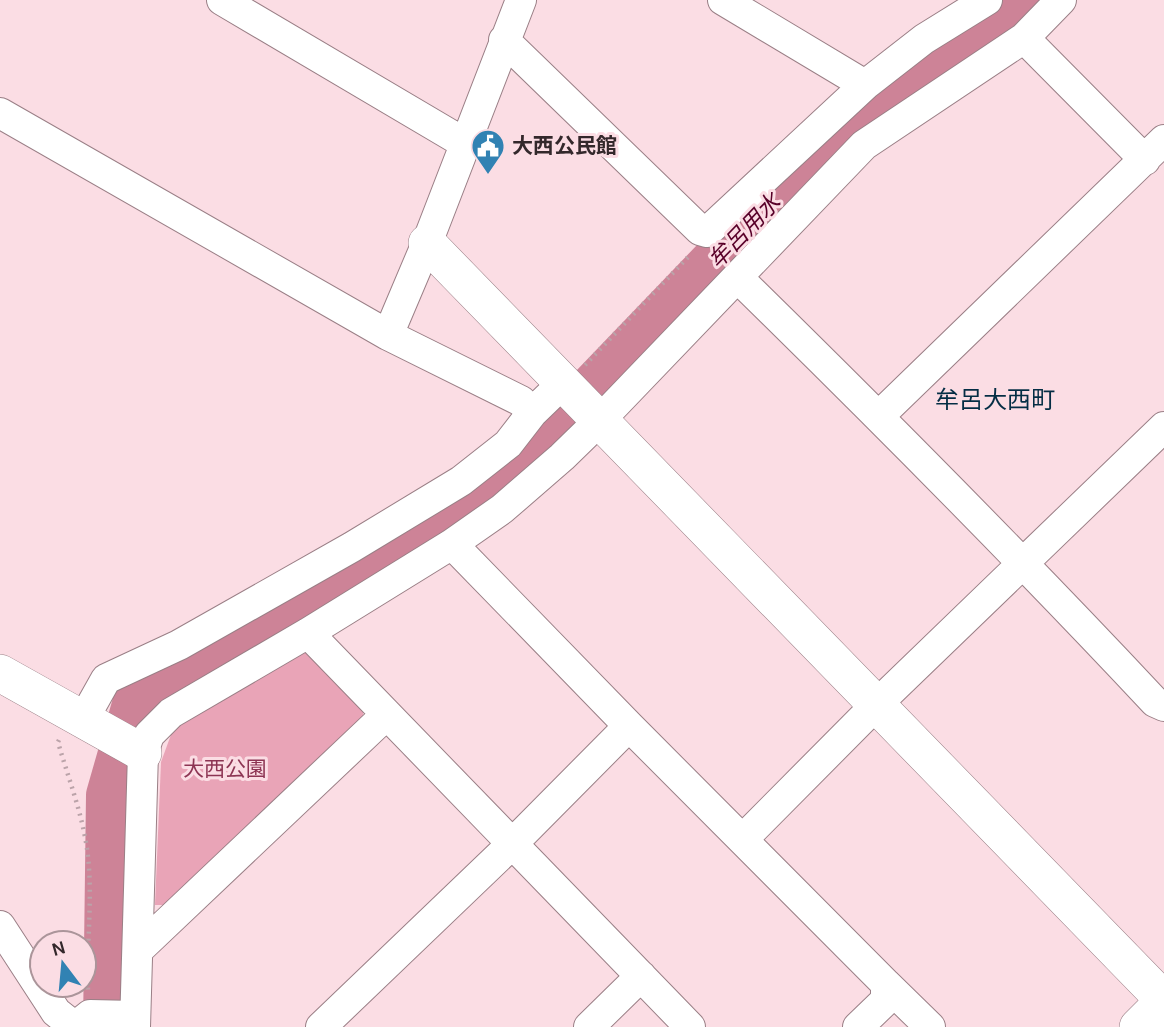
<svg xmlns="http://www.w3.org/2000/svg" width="1164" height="1027" font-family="Karla,'Noto Sans JP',sans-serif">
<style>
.green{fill:#e9a4b7}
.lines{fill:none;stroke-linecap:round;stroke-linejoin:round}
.river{stroke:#cd8397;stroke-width:44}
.minor-casing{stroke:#9a7f86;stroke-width:32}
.tertiary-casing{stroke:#9a7f86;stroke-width:38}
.path{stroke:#bba3a9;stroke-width:4.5;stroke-dasharray:2 5;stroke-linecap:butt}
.minor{stroke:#fff;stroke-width:30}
.tertiary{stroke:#fff;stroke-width:37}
.labels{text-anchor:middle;stroke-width:6;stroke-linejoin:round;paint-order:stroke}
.poi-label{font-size:21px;font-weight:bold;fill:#33282b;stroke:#fbdde4;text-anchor:start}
.park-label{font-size:21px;fill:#8d3453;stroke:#fbdde4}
.water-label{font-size:23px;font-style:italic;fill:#590029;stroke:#fbdde4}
.quarter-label{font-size:24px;fill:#042d44;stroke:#fbdde4}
</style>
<rect width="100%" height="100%" fill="#fbdde4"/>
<path class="green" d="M305,650L362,706L364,720L172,905H155L161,762L172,732L197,711Z"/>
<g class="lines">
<path class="river" d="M105,1027L108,795L135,701L316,589L480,493L546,434L789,181L899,86L1034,0"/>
<defs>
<path id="minor" d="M222,0L466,144
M723,0L865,85
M1024,38L1145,160
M504,40L700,230L707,232L865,85L924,39L987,0
M0,113L388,335L521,401L532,413
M737,277C879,416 1019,557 1155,702L1164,706
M388,335L427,243L521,0
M879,416L1164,140
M452,544L629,726L886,984V1000L858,1027
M308,633L690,1027
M83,720L106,679L179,645L352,547L461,481L508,444L532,413L563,383
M743,839L877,704L1164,427
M0,926L56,1012L75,1027
M138,950L386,715
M886,984L930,1027
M75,1027L90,1015L135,1016
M135,1027L143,753L149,735L171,713L308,633L452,544L502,509L562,457L600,420L864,145L1024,38L1061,0
M321,1027L512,844L629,726
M589,1027L641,976"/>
<path id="tertiary" d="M427,243L1164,1000
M0,673L143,753
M1138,1027L1164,1001"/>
</defs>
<use href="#minor" class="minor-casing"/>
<use href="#tertiary" class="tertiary-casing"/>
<path class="path" d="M585,365L690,255
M59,740L58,742C67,774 79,805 85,837C95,887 86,939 88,990"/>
<use href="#minor" class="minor"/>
<use href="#tertiary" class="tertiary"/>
</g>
<defs>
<symbol id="civic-pin" viewBox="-11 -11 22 30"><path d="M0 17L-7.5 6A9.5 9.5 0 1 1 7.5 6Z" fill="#3182b3" stroke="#fbdde4"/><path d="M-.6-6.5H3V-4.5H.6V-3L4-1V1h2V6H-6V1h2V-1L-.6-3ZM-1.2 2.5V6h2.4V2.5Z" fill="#fff"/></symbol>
</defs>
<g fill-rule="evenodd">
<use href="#civic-pin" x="469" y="127" width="38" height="52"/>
</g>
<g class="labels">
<g class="poi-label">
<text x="512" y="153">大西公民館</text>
</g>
<g class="park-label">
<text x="225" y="776">大西公園</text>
</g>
<g class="water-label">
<text transform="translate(744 231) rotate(-46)" y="8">牟呂用水</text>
</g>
<g class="quarter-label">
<text x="995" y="408">牟呂大西町</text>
</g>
</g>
<g transform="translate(63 964) rotate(344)"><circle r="33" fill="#fbdde4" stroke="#ab959a" stroke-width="2"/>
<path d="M0-5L12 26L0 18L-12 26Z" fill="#3182b3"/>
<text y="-10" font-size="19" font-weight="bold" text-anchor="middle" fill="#33282b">N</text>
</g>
</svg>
